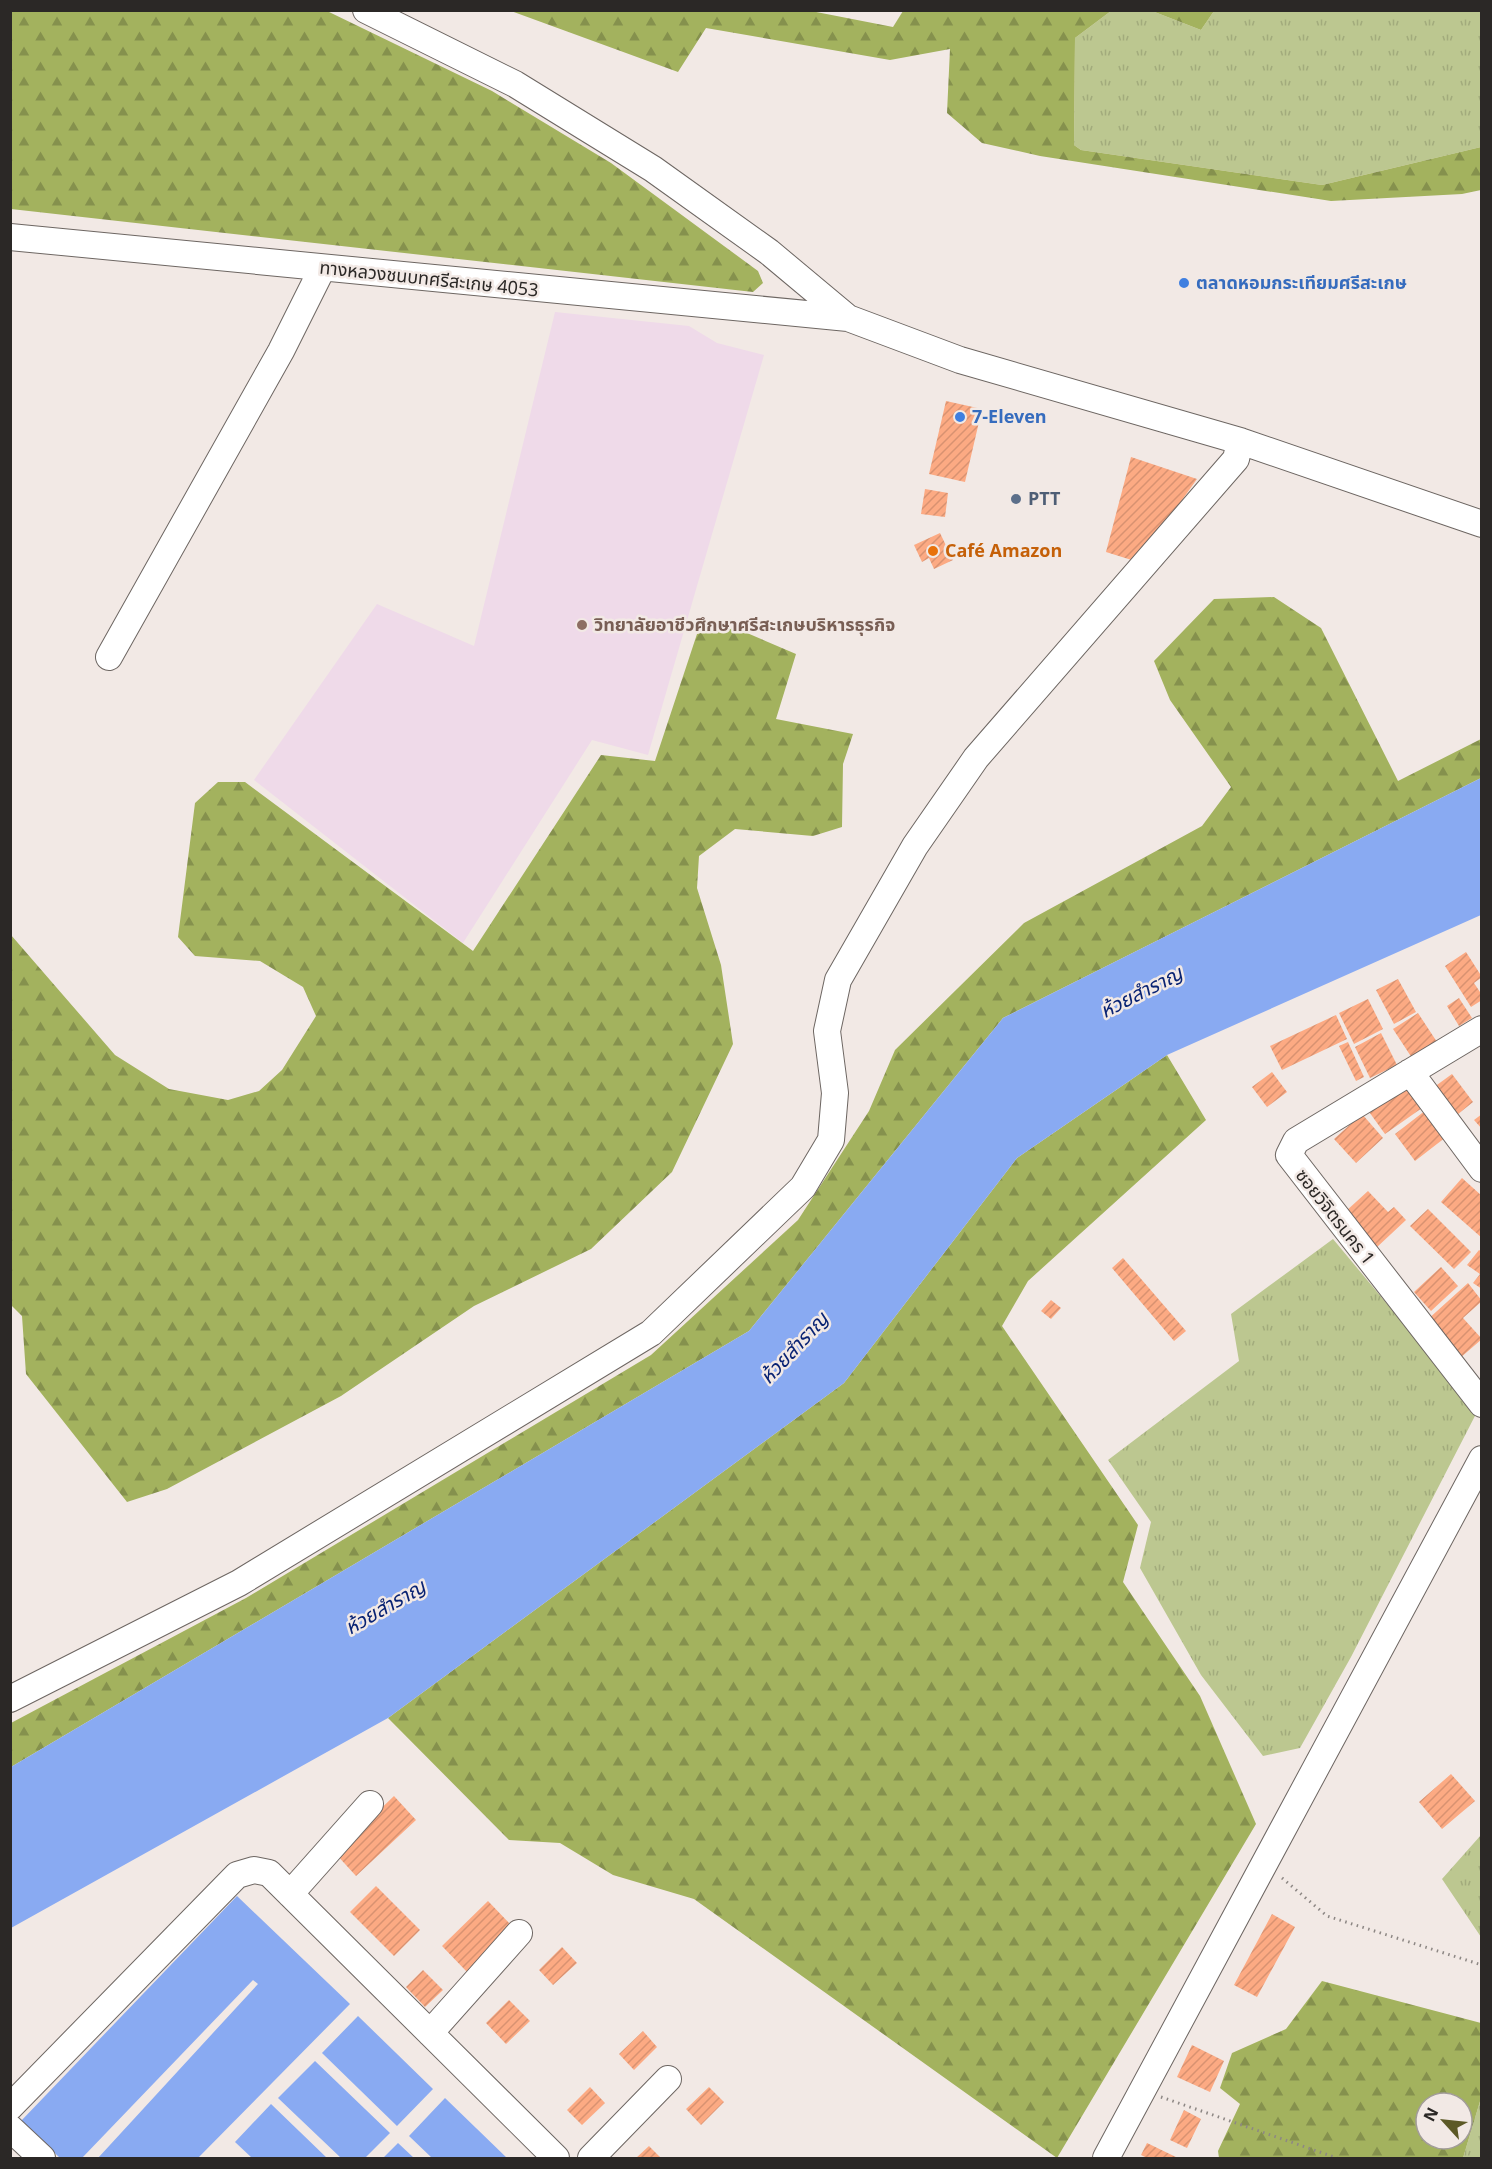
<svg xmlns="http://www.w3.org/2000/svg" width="1492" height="2169" font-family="Georgia,'Noto Sans Thai',serif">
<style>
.education{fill:#efdae9}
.grass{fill:url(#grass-tufts)}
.forest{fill:url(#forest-firs);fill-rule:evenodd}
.water{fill:#89aaf2}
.building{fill:url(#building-hatch)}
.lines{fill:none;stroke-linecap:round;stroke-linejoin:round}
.minor-casing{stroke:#6d6662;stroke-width:28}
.path{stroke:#8d8784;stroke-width:3;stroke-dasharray:1.5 4.5;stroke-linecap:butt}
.minor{stroke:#fff;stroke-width:26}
.shop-dot{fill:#3f7fe0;stroke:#f2e9e5;stroke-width:2}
.service-dot{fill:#5c6f8a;stroke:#f2e9e5;stroke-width:2}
.food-dot{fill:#e8710a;stroke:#f2e9e5;stroke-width:2}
.education-dot{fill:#8d6e63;stroke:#f2e9e5;stroke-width:2}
.labels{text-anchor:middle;stroke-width:5;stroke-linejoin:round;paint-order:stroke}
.street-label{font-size:18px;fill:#2b2826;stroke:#f2e9e5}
.shop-label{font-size:18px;font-weight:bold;fill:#366cbe;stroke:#f2e9e5;text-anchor:start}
.service-label{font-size:18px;font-weight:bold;fill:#4e5e75;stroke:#f2e9e5;text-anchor:start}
.food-label{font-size:18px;font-weight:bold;fill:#c56008;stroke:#f2e9e5;text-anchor:start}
.education-label{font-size:18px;font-weight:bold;fill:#785e54;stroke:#f2e9e5;text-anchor:start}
.water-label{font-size:20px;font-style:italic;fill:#092373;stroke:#f2e9e5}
</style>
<defs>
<pattern id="grass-tufts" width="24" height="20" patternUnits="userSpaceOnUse" patternTransform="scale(1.5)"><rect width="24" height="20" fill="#bcc790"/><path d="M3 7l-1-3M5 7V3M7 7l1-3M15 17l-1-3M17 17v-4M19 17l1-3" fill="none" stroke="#a2ab7c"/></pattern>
<pattern id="forest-firs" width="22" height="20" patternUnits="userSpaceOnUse" patternTransform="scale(1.5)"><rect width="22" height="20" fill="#a3b25e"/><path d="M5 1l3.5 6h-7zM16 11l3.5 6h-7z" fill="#85914d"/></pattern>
<pattern id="building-hatch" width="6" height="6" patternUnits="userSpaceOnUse" patternTransform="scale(1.5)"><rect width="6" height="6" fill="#fcaa83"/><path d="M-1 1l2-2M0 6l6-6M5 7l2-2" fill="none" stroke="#d89271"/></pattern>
</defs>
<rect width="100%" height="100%" fill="#f2e9e5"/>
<path class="education" d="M555,312L689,326L717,343L764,355L648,755L592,740L463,943L254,780L377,604L474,646Z"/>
<path class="grass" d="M1111,11H1152L1201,30L1214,11H1481V147L1322,185L1081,150L1074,145L1075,38Z
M1333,1239L1477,1412L1351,1657L1300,1748L1263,1756L1201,1675L1140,1568L1151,1522L1108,1460L1239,1361L1231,1314Z
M1481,1835V1937L1442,1879Z
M1481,2098V2158H1463Z"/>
<path class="forest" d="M11,10L327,11L492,91L611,163L758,271L763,283L753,292L11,209Z
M806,10L893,27L903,11H1111L1075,38L1074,145L1081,150L1322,185L1481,147V190L1462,194L1331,201L1040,156L982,143L947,113L950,49L890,60L706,28L678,72L511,11Z
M1152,11H1214L1201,30Z
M1274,597L1321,628L1398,781L1481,739V778L1003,1018L749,1331L11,1767V1723L246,1598L651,1355L798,1220L869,1111L895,1050L1024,923L1202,826L1231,787L1170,700L1154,661L1214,599Z
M726,624L796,654L776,719L853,734L843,764L842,827L813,836L735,829L699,856L697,888L721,965L733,1044L672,1172L591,1249L474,1306L341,1396L167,1489L127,1502L26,1374L22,1316L11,1305V935L115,1055L169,1089L228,1100L259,1091L282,1070L316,1016L303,987L260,961L195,956L178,937L195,803L218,782H245L473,951L601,755L655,761L697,634Z
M1167,1055L1206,1120L1028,1281L1002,1326L1138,1525L1123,1582L1200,1696L1256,1824L1057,2158L694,1899L613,1875L560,1843L509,1840L388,1718L844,1383L1017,1158Z
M1322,1981L1481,2023V2098L1463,2158H1219L1218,2151L1240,2104L1220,2088L1232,2053L1286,2029ZM1426,2103H1462V2139H1426Z"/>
<path class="water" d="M1481,778V915L1167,1055L1017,1158L844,1383L388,1718L11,1928V1767L749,1331L1003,1018Z
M237,1896L350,2004L198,2158H98L258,1984L253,1980L82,2158H60L21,2121Z
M358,2016L433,2089L397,2126L322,2053Z
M315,2061L390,2133L365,2158H341L278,2098Z
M445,2098L507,2158H432L409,2136Z
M271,2104L327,2158H252L235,2142Z
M398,2143L414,2158H383Z"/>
<path class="building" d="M946,401L982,409L965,482L929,474Z
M1131,457L1197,479L1138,562L1106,552Z
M925,489L948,493L945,517L921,514Z
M940,533L953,560L934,569L929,558L922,562L914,545Z
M1466,952L1482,977L1474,983L1482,995V1000L1471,1007L1445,966Z
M1398,979L1416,1012L1394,1024L1376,990Z
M1459,998L1472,1018L1459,1026L1447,1006Z
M1368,999L1383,1029L1354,1044L1339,1013Z
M1418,1013L1437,1042L1412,1058L1393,1029Z
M1336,1015L1347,1039L1282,1070L1270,1046Z
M1381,1033L1397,1065L1370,1078L1355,1047Z
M1348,1042L1364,1077L1356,1081L1339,1046Z
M1272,1072L1287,1092L1267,1107L1252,1087Z
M1452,1074L1473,1102L1452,1119L1430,1090Z
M1404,1082L1422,1108L1385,1134L1367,1109Z
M1426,1110L1446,1137L1415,1161L1395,1134Z
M1362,1114L1383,1138L1356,1163L1334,1139Z
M1482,1114V1129L1474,1120Z
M1462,1178L1482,1196V1238L1441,1202Z
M1368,1191L1388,1212L1394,1207L1406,1220L1376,1248L1345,1212Z
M1428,1209L1471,1252L1454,1269L1410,1226Z
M1479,1250L1482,1252V1289L1473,1283L1480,1274L1467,1265Z
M1123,1258L1186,1331L1174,1341L1112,1268Z
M1441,1267L1458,1286L1431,1311L1414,1292Z
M1468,1283L1482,1301L1463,1318L1482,1339L1460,1358L1426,1321Z
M1051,1300L1061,1308L1051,1319L1041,1311Z
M1451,1774L1475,1801L1442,1829L1419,1802Z
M394,1796L416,1820L356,1876L335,1853Z
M376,1886L420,1930L394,1956L350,1912Z
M488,1901L513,1927L467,1972L442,1946Z
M1272,1914L1295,1927L1257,1997L1234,1985Z
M562,1947L577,1963L553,1985L539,1970Z
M423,1970L443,1990L425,2007L406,1987Z
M509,2000L530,2021L506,2044L486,2023Z
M643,2031L657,2047L634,2070L619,2054Z
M1192,2045L1224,2061L1210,2092L1177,2077Z
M590,2087L605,2103L582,2125L567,2110Z
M709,2087L724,2102L701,2125L686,2109Z
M1184,2110L1201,2119L1187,2148L1170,2140Z
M1147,2143L1178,2158H1147L1141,2155Z
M649,2146L661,2158H636Z"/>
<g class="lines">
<defs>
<path id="minor" d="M366,10L515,84L653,169L769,252L848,318L960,360L1240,441L1482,524
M10,237L848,318
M109,657L281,351L322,269
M1482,1029L1296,1141L1289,1155L1482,1404
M1410,1072L1482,1169
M10,1699L239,1583L651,1333L803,1187L831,1140L835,1093L827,1031L838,980L915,846L976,758L1236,459L1240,441
M290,1894L370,1804
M430,2033L519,1933
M10,2107L237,1875L254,1870L269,1873L556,2158
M10,2128L42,2158
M591,2158L668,2079
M1106,2158L1482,1459"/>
</defs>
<use href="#minor" class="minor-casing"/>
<path class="path" d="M1282,1878L1327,1916L1482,1965
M1161,2097L1337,2158"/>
<use href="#minor" class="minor"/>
</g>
<g class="shop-dot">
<circle cx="1184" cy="283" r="6"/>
<circle cx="960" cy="417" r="6"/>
</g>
<circle class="service-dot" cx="1016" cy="499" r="6"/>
<circle class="food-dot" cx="933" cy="551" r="6"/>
<circle class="education-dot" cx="582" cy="625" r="6"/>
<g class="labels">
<g class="street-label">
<text transform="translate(429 279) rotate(6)" y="6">ทางหลวงชนบทศรีสะเกษ 4053</text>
<text transform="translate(1335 1217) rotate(52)" y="6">ซอยวิจิตรนคร 1</text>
</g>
<g class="shop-label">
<text x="1196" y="289">ตลาดหอมกระเทียมศรีสะเกษ</text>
<text x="972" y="423">7-Eleven</text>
</g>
<g class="service-label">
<text x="1028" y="505">PTT</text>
</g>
<g class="food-label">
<text x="945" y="557">Café Amazon</text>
</g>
<g class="education-label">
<text x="594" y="631">วิทยาลัยอาชีวศึกษาศรีสะเกษบริหารธุรกิจ</text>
</g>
<g class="water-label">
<text transform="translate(1141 992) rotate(-27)" y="7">ห้วยสำราญ</text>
<text transform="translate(794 1348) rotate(-47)" y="7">ห้วยสำราญ</text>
<text transform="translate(385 1607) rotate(-30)" y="7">ห้วยสำราญ</text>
</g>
</g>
<rect width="1492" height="2169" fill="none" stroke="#2b2826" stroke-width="24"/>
<g transform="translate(1444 2121) rotate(297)"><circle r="28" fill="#f2e9e5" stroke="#a29c99" stroke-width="1.5"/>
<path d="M0-4.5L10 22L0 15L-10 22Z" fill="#5c5926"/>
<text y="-9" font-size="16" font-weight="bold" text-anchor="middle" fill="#2b2826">N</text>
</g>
</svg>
